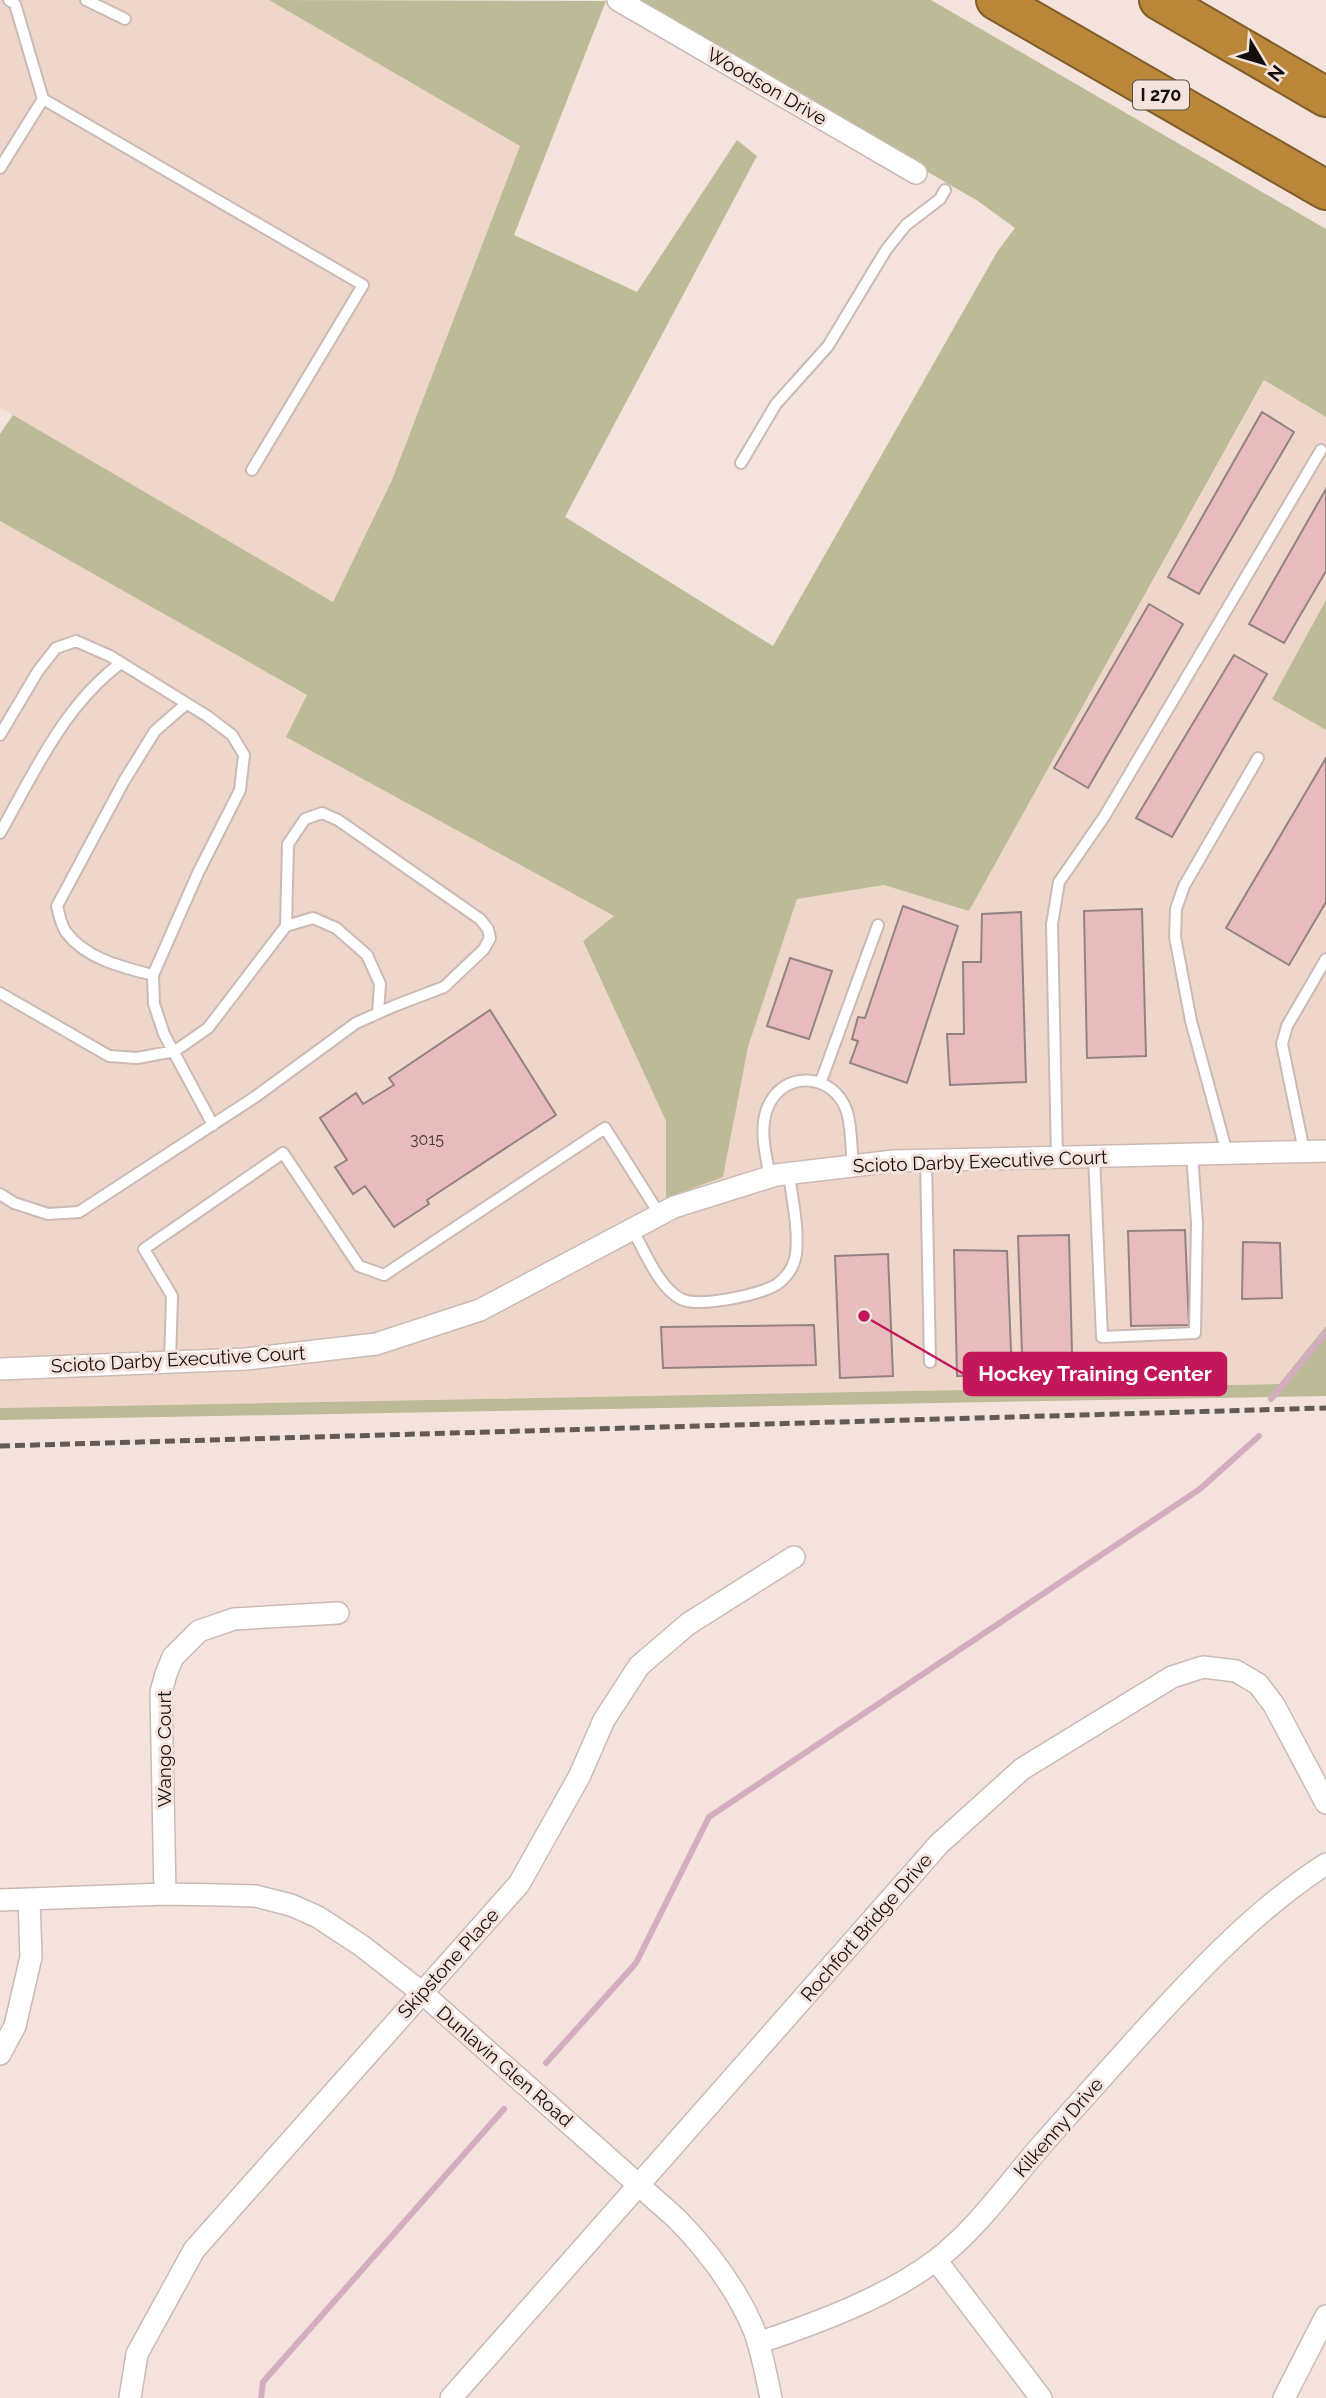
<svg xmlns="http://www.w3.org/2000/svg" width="1326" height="2398" font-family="Raleway,sans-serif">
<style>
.built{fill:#efd6cb}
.green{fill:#bdba97}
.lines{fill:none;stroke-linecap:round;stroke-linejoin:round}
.stream{stroke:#d3adbf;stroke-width:6}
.building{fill:#e8bcbd;stroke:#938282;stroke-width:2}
.service-casing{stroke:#cbbab3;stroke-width:14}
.minor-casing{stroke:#cbbab3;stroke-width:24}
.motorway-casing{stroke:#805d2a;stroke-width:42}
.service{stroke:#fff;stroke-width:10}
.minor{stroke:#fff;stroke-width:21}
.motorway{stroke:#ba873a;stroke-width:38}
.rail{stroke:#635a55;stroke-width:5;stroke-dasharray:10 5;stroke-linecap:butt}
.labels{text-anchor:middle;stroke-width:6;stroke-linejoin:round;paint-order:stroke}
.number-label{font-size:16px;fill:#493a38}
.shield{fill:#f4e3dc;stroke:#574f4a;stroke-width:2}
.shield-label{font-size:18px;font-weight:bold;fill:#140f0c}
.street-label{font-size:19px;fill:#140f0c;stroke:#f4e3dc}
.leader{fill:none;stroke:#c2185b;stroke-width:2.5}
.callout-dot{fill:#c2185b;stroke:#f4e3dc;stroke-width:2.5}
.callout{fill:#c2185b;stroke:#c2185b;stroke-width:2.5}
.callout-label{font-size:21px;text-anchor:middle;font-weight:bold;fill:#fff}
</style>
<rect width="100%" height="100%" fill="#f4e3dc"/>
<path class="built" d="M0,0H269L520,146L392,480L333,602L0,408Z
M1265,380L1326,417V600L1272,699L1326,730V1326L1279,1384L0,1408V521L308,695L287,737L614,916L583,942L666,1121V1197L723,1177L748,1047L797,899L884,885L969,911Z"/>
<path class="green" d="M269,0L606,1L514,235L637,292L737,140L757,156L565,517L773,646L997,252L1015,228L978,201L630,0H931L1326,229V417L1264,380L969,911L884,885L797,899L748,1047L723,1177L666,1198V1121L583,941L614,916L286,737L307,695L0,521V434L13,415L333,602L392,480L520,146Z
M1326,600V730L1272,699Z
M1326,1326V1396L0,1420V1408L1279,1384Z"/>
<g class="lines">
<path class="stream" d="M1271,1399L1326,1333
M546,2063L636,1963L709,1817L1200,1489L1259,1436
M261,2398L263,2382L504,2109"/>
</g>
<path class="building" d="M1262,412L1294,432L1199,594L1168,577Z
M1326,489V571L1284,643L1249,624Z
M1149,604L1183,624L1088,788L1054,768Z
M1234,655L1267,674L1172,837L1136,818Z
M1326,758V902L1289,965L1226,928Z
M903,906L958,926L907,1083L850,1063L858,1041L852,1039L858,1017L865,1018Z
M1142,909L1146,1056L1087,1058L1084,911Z
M1021,912L1026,1082L950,1085L947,1034H964L963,962H981L982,914Z
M790,958L832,971L809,1039L767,1026Z
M490,1010L556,1115L427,1200L429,1204L394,1227L365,1186L353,1194L335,1167L347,1160L320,1118L356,1093L363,1104L394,1085L389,1078Z
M1185,1230L1189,1325L1131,1326L1128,1231Z
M1069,1235L1072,1353L1022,1354L1018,1236Z
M1243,1242L1280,1243L1282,1298L1242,1299Z
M954,1250L1007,1251L1012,1375L957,1376Z
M888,1254L893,1376L840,1378L835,1256Z
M814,1325L816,1365L663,1368L661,1327Z"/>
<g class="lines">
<defs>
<path id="service" d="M86,0L125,19
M43,99L363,285L252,470
M0,168L43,99L15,4L9,0
M741,463L776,404L828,346L886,250L906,225L940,199L945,190
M0,735L38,671L56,648L76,641L110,656L207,716L232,735L244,755L240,790L198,873L153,975L154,1004L164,1034L213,1125
M0,833C34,773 64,705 121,663
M286,926L313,918L336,928L367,955L380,984L378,1013
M153,975C122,967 86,959 66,932C61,925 59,914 57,906L124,781L155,731L186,704
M0,993L109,1056L137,1058L175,1051L208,1028L286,926L288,844L305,819L322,813L338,820L480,919L488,929L490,938L484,949L444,987L394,1006L356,1023L255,1097L79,1212L48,1214L14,1203L0,1194
M821,1081L878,925
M1304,1151L1282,1044L1287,1026L1326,959
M1227,1153L1191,1021L1175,937L1176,909L1184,886L1258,758
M1094,1156L1102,1337L1195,1333L1197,1223L1192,1154
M1057,1157L1052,924L1059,882L1104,817L1321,450
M926,1160L930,1362
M770,1177C766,1155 759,1131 767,1109C782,1069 834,1072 847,1112C852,1129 851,1149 853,1166
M632,1229C645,1251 658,1287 681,1299C699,1308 758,1295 776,1285C786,1278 794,1267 796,1254C799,1228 792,1199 789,1174
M170,1362L172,1296L144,1249L283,1153L359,1266L384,1275L605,1128L660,1215"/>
<path id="minor" d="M618,0L916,173
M0,1369L246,1359L376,1344L480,1310L674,1207L776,1175L894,1161L1326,1151
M165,1894L161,1692L166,1674L173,1657L199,1631L234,1619L338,1613
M0,1900L165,1894L221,1895L255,1896L291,1905L318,1917L362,1946L421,1992L677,2219C709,2252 736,2287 754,2330C762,2351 766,2375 771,2398
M0,2054L15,2026L31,1957L29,1899
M936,2260L1041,2398
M758,2343C817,2323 886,2298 936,2260C976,2230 1007,2185 1040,2147C1076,2106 1113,2065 1150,2024C1203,1966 1259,1907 1326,1864
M130,2398L137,2354L194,2250L519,1884L579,1777L604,1720L639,1666L688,1624L794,1557
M451,2398L939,1844L1022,1769L1172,1677L1203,1667L1236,1671L1258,1684L1274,1705L1326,1803
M1284,2398L1326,2316"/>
<path id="motorway" d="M996,0L1326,190
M1159,0L1326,97"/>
</defs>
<use href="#service" class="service-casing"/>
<use href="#minor" class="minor-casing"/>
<use href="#motorway" class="motorway-casing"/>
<use href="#service" class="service"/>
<use href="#minor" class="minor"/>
<use href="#motorway" class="motorway"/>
<path class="rail" d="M0,1446L1326,1408"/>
</g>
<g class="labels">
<g class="number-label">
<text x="427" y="1145">3015</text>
</g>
<rect class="shield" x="1133" y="80.5" width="56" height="29" rx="5"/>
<g class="shield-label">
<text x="1161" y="101">I 270</text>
</g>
<g class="street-label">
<text transform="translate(767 86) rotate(30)" y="7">Woodson Drive</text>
<text transform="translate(980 1161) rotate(-2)" y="7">Scioto Darby Executive Court</text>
<text transform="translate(178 1359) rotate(-3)" y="7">Scioto Darby Executive Court</text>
<text transform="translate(164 1749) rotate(-90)" y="7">Wango Court</text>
<text transform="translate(866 1927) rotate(-49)" y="7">Rochfort Bridge Drive</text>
<text transform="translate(448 1963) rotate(-48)" y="7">Skipstone Place</text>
<text transform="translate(505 2066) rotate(41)" y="7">Dunlavin Glen Road</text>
<text transform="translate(1058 2127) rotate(-49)" y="7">Kilkenny Drive</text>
</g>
</g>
<path class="leader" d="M864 1316L964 1374"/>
<circle class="callout-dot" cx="864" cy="1316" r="7"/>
<rect class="callout" x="964" y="1353" width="262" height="42" rx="7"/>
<g class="callout-label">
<text x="1095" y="1381">Hockey Training Center</text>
</g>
<g transform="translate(1263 63) rotate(128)" stroke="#f4e3dc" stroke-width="5" paint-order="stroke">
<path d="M0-5L12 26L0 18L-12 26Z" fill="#140f0c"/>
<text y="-10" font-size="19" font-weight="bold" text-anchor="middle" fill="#140f0c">N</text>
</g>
</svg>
